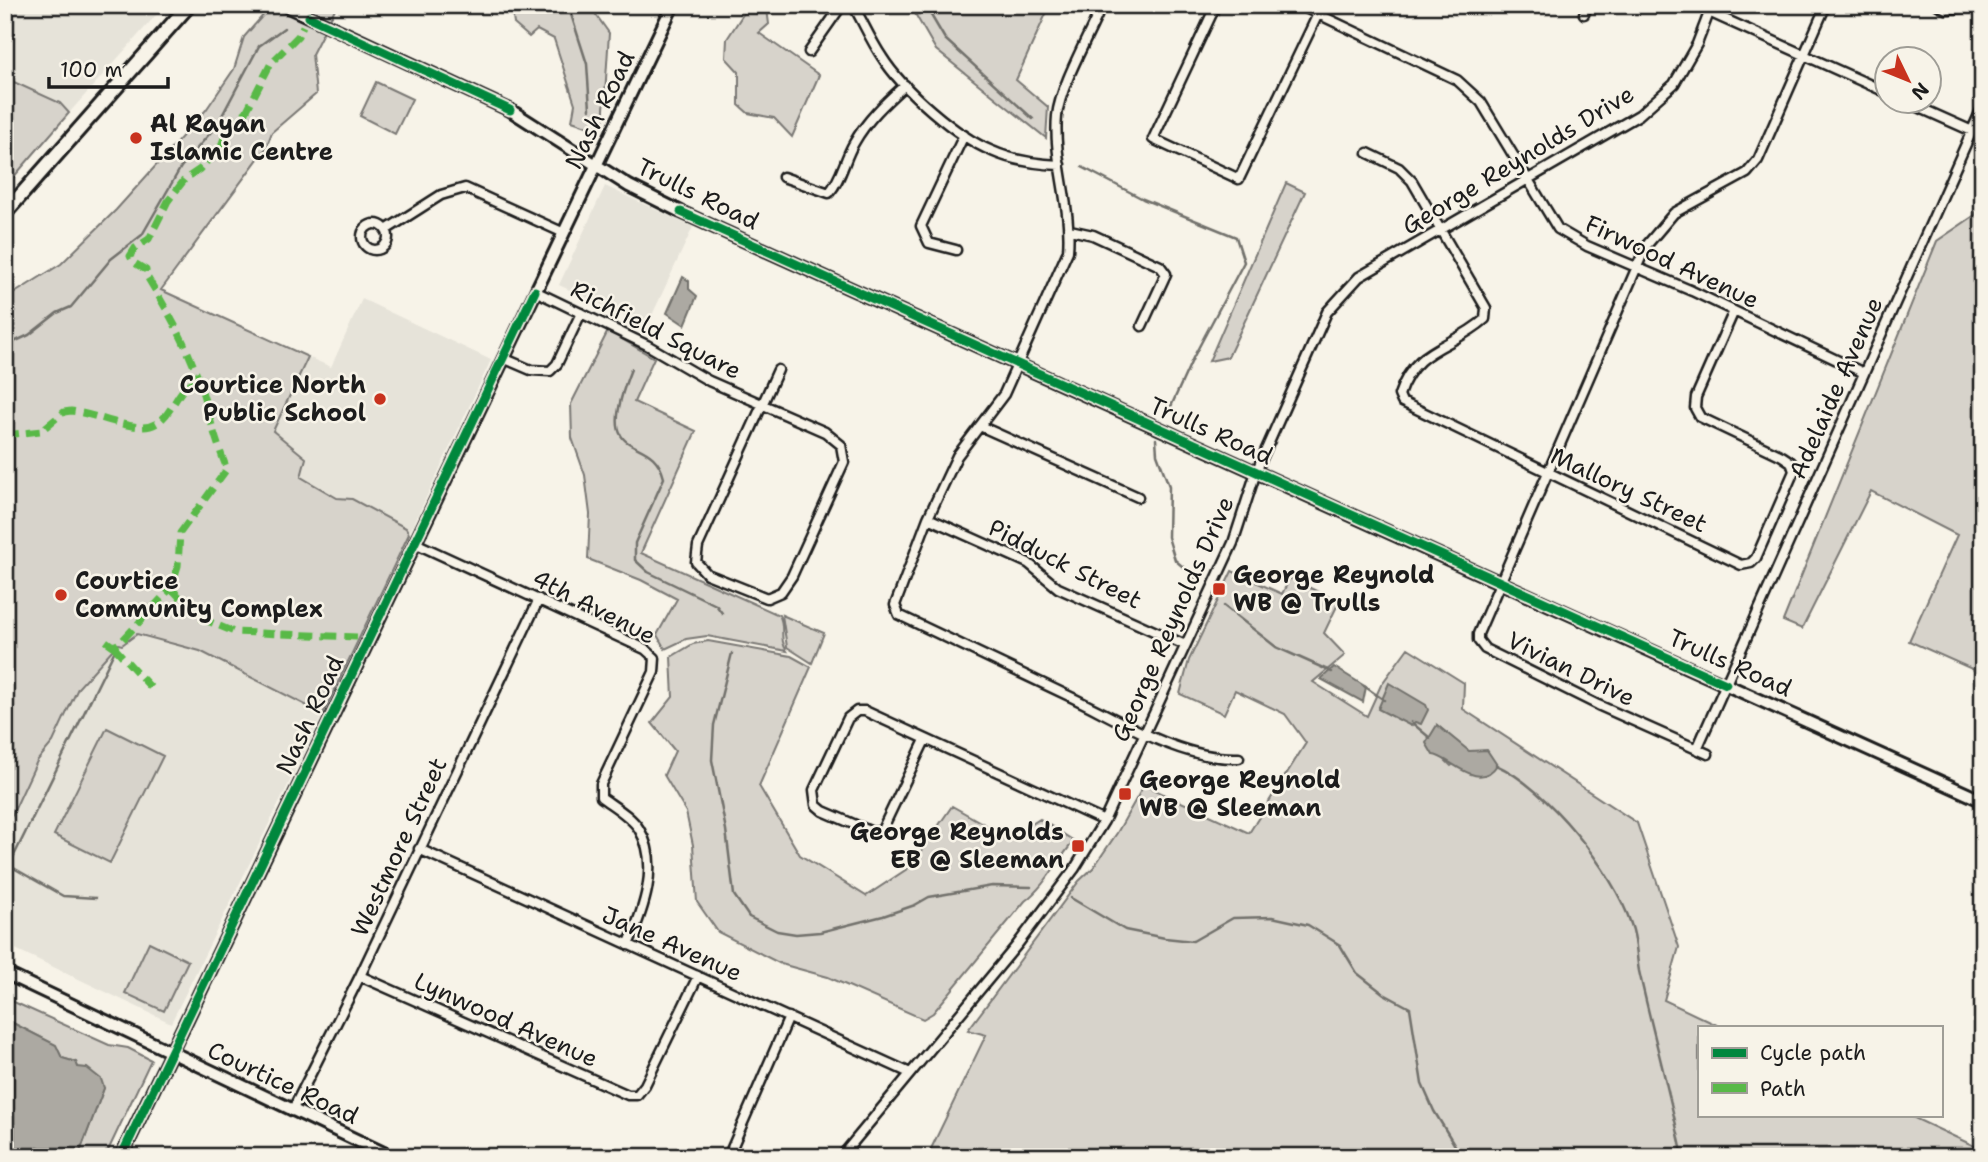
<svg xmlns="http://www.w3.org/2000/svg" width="1988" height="1162" font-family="'Shantell Sans',sans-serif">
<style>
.built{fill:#e6e3d9}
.green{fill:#d7d3cb;stroke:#7a7874;stroke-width:2;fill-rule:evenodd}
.water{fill:#aca9a2;stroke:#72716c;stroke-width:2}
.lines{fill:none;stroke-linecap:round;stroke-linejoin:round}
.stream{stroke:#72716c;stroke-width:2.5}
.street-casing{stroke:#1c1c1c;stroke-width:13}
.secondary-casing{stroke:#1c1c1c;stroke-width:16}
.primary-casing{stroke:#1c1c1c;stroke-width:18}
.street{stroke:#f7f3e8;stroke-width:8}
.secondary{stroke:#f7f3e8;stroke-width:10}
.primary{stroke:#f7f3e8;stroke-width:12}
.quiet{stroke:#58b947;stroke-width:7;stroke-dasharray:14 7;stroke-linecap:butt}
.cycleway-casing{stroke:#f7f3e8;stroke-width:13}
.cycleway{stroke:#00873e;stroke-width:9}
.poi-dot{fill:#c8321e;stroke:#f7f3e8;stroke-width:2.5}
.labels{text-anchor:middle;stroke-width:5;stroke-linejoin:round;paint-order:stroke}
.street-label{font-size:24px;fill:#1c1c1c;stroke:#f7f3e8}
.poi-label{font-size:24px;font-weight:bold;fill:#1c1c1c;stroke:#f7f3e8;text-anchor:start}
</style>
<rect width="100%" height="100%" fill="#f7f3e8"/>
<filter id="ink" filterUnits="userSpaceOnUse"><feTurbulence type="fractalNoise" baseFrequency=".0143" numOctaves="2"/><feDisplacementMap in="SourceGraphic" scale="14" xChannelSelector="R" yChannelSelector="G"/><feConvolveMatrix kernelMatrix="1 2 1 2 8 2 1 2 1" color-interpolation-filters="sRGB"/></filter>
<g filter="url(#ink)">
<path class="built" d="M5,5H165L69,113L60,103L5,78Z
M605,186L693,227L647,326L559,285Z
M362,299L491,360L409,534L406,528L352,499L337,498L301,477L273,431L308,357L331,367Z
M137,634L200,651L323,714L171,1023L5,944V830L37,761L53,742L78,688L113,649L114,643L122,645Z"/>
<path class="green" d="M272,5H337L312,54L316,94L272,132L266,148L161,290L308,357L273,431L306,458L301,477L337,498L352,499L406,528L409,534L323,714L200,651L137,634L122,645L114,643L113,649L78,688L53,742L37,761L5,830V299L61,264L116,210L206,110L234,69L244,37Z
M511,5H589L609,33L603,125L598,130L572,121L575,104L554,39L537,30L529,37L514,24Z
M749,5L767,9L769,24L759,33L819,75L792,137L774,118L748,113L739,105V72L726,58L727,39Z
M910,5H1050L1016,80L1048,107L1046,138L936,50Z
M5,78L60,103L69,113L5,187L8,180L5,177Z
M376,82L412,99L395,134L360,116Z
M1286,183L1305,192L1228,357L1209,361Z
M1983,195V674L1909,641L1957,535L1871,491L1802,629L1783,621L1937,241L1975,215Z
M608,331L654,358L634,402L696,431L641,553L779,615C786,626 778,639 787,651L707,636L686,639L665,649L657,635L677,599L641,580L588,559L590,514L585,475L572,438L571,404Z
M1232,571L1282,594L1290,578L1339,602L1324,633L1345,655L1313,682L1367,716L1381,685L1408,648L1464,683L1463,709L1637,823L1679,947L1664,1000L1721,1027H1699V1115H1908L1983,1150V1157H927L986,1035L968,1030L1079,881L1093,868L1117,833L1144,785L1249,833L1306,743L1285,714L1235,690L1224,714L1180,694L1189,660ZM1437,725L1469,752L1451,766L1440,755Z
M782,615L824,633L812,663L787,647Z
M708,641L791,656L811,667L759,786L800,855L866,896L910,867L952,806L1009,838L1040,819L1074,841C1057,861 1045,886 1025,901L933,1013L923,1019L828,977L781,964L718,932L697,902L693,845L686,812L664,775L675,751L652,723L673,697L671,657L693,644Z
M107,728L163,756L110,863L54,835Z
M149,942L188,961L164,1011L125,993Z
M5,998L109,1045L128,1048L151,1060L105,1157H78L104,1088L78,1067L76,1062L62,1058L55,1045L5,1019Z"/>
<path class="water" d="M683,277L689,281V289L697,296L685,325L667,313Z
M1334,667L1366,687L1363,702L1321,679Z
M1389,683L1426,705L1428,710L1421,724L1415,722L1411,726L1378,709Z
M1437,725L1469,751L1487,750L1497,765C1478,794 1448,755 1433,755L1426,743Z
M5,1019L56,1045L62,1058L76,1062L78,1067L87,1068L101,1079L104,1088L78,1157H51L39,1147L34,1157L29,1154L5,1157Z"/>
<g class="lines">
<path class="stream" d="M568,5L587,64L590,109
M925,5L945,39L1033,119
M1082,167L1143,199L1236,237L1244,262L1193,358L1168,413
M5,346L29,335L57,313L71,307L111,259L142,235L181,167L217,125L259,46L284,28
M631,369C591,471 652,427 664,478L635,543V560L648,572L716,605L722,613
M1156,439L1157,454L1169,486L1168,537L1175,560L1197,579
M1224,606L1276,647L1332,672
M732,653L714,725L712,760L726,830L734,895L749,917L777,931L796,934L820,932L883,916L915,905L929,897L992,886L1031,887
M1364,686L1384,700
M1411,722L1430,738
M1496,765C1546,787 1614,872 1631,924C1637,939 1636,955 1639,971C1653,1033 1670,1094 1683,1157
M10,866L63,896L96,898
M5,874L114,652
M1071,898L1125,930L1165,938L1193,941L1233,918L1272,917L1308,925L1340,945L1357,973L1384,994L1410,1008L1422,1084L1434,1111L1462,1157"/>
<defs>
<path id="street" d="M853,5C863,22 871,41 882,57C902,89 957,137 992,151C1014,161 1036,164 1060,165
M1102,5C1090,34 1060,86 1057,116C1053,161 1072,206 1068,251L1004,394L957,456L928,518L895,605L899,615C955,642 1012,669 1069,696C1120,720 1180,760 1239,758
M1216,5L1153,139L1239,179L1318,14
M1299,5L1457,80L1481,102L1558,229L1587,246L1692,291L1864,373
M1938,5L1946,9L1970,7
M1709,12L1886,92
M1584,14L1588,5
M809,52L842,5
M1907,102L1972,131
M1368,153L1399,168L1412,181L1486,308L1485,319C1451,349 1415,346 1399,395L1402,402L1741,565L1751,563L1756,558L1794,471L1791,462L1782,456L1700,417L1695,408L1696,397L1734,311
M783,177L829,193C842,178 844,160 854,143C867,120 885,103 905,85
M362 237a13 13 0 1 1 26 0a13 13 0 1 1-26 0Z
M386,230L441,195L465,188L564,233
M1070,230L1093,235L1160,266L1166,274L1142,326
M956,250L929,243L921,226L964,135
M535,291L647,345L709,381L825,432L841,445L844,462L792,576L781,592L767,598L707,574L696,562L698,546L778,370
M503,358L531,370L550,371L557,364L581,313
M980,426L1138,497
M928,518L1028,563L1058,588L1185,645
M415,543L645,649L655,658L654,672L601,784V797C613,806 631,816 639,829C661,864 643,911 628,945
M925,740L882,830L872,832L823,811L816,805L814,790L848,718L857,711H865L1104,821
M1697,749L1982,108
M1708,754L1598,705L1485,649L1478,640V634L1646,246L1674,213L1747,173L1758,160L1826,5
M419,849L910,1073
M360,976L628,1095H637L645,1085L698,976
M292,1111L360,976L539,599
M728,1157L789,1017
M841,1157L1017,945L1075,868L1104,821L1233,543L1256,472L1327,312L1359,277L1639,115L1674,84L1697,44L1712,5"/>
<path id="secondary" d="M284,5L510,110L629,186L681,212L1983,801
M5,973L392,1157
M121,1157L673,5"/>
<path id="primary" d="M5,213L189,5"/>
</defs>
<use href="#street" class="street-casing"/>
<use href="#secondary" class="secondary-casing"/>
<use href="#primary" class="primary-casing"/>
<use href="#street" class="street"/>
<use href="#secondary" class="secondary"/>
<use href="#primary" class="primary"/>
<path class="quiet" d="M5,435L41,431L64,412L71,411C94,414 119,426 142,427C174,427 172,386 199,380
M171,588L198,617L234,632L357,637
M106,641L113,646L120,643L171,588L178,566L180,533L227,469C215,440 208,410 199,381C186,342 166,308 146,275V270L133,262L130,256L135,248L149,239L168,201L185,179L200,169L221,146L228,127L246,112L271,63L298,36L303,26
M113,646L153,690"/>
<defs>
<path id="cycleway" d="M309,17L510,110
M681,212L1726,684
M121,1157L535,291"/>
</defs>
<use href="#cycleway" class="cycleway-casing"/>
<use href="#cycleway" class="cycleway"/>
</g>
</g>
<g class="poi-dot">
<circle cx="136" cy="138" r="7"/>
<circle cx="380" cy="399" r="7"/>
<rect x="1212" y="582" width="14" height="14" rx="3.5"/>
<circle cx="61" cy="595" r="7"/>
<rect x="1118" y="787" width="14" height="14" rx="3.5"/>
<rect x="1071" y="839" width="14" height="14" rx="3.5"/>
</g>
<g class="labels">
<g class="street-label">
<text transform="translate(600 110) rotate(-64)" y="8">Nash Road</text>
<text transform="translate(1518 160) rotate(-31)" y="8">George Reynolds Drive</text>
<text transform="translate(698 194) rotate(26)" y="8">Trulls Road</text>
<text transform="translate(1672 262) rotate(25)" y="8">Firwood Avenue</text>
<text transform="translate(656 330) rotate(27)" y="8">Richfield Square</text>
<text transform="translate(1836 388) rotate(-66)" y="8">Adelaide Avenue</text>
<text transform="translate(1211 431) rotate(24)" y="8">Trulls Road</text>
<text transform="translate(1629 490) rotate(25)" y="8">Mallory Street</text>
<text transform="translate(1065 564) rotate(27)" y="8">Pidduck Street</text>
<text transform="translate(594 607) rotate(27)" y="8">4th Avenue</text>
<text transform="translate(1173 619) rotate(-66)" y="8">George Reynolds Drive</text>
<text transform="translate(1730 663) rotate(24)" y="8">Trulls Road</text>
<text transform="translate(1571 669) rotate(26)" y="8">Vivian Drive</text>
<text transform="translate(310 715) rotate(-65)" y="8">Nash Road</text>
<text transform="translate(399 847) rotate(-65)" y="8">Westmore Street</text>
<text transform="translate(672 944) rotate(24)" y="8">Jane Avenue</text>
<text transform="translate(506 1020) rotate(24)" y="8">Lynwood Avenue</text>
<text transform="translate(283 1083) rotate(25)" y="8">Courtice Road</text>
</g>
<g class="poi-label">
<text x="150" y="132">Al Rayan<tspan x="150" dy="28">Islamic Centre</tspan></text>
<text x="366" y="393" text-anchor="end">Courtice North<tspan x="366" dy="28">Public School</tspan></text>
<text x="1233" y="583">George Reynold<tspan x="1233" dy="28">WB @ Trulls</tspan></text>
<text x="75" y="589">Courtice<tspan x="75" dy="28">Community Complex</tspan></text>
<text x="1139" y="788">George Reynold<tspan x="1139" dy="28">WB @ Sleeman</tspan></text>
<text x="1064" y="840" text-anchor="end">George Reynolds<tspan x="1064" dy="28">EB @ Sleeman</tspan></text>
</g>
</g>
<rect width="1988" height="1162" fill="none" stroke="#f7f3e8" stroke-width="28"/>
<rect x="14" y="14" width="1960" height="1134" fill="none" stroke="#1c1c1c" stroke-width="2.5" filter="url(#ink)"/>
<rect x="1698" y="1026" width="245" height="91" fill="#f7f3e8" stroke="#9f9d96" stroke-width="2"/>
<rect x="1712" y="1048" width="35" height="10" fill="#00873e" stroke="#9f9d96" stroke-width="2"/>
<text x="1760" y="1060" font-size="21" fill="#1c1c1c">Cycle path</text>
<rect x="1712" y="1083" width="35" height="10" fill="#58b947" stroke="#9f9d96" stroke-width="2"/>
<text x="1760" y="1096" font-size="21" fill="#1c1c1c">Path</text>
<g transform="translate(1908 80) rotate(133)"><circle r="33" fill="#f7f3e8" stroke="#9f9d96" stroke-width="2"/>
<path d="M0-5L12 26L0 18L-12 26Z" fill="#c8321e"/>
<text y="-10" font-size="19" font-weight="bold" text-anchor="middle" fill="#1c1c1c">N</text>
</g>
<path d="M49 77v10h119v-10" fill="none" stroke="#1c1c1c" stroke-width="3.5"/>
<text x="60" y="77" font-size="21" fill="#1c1c1c" stroke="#f7f3e8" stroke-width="5" paint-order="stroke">100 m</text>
</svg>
